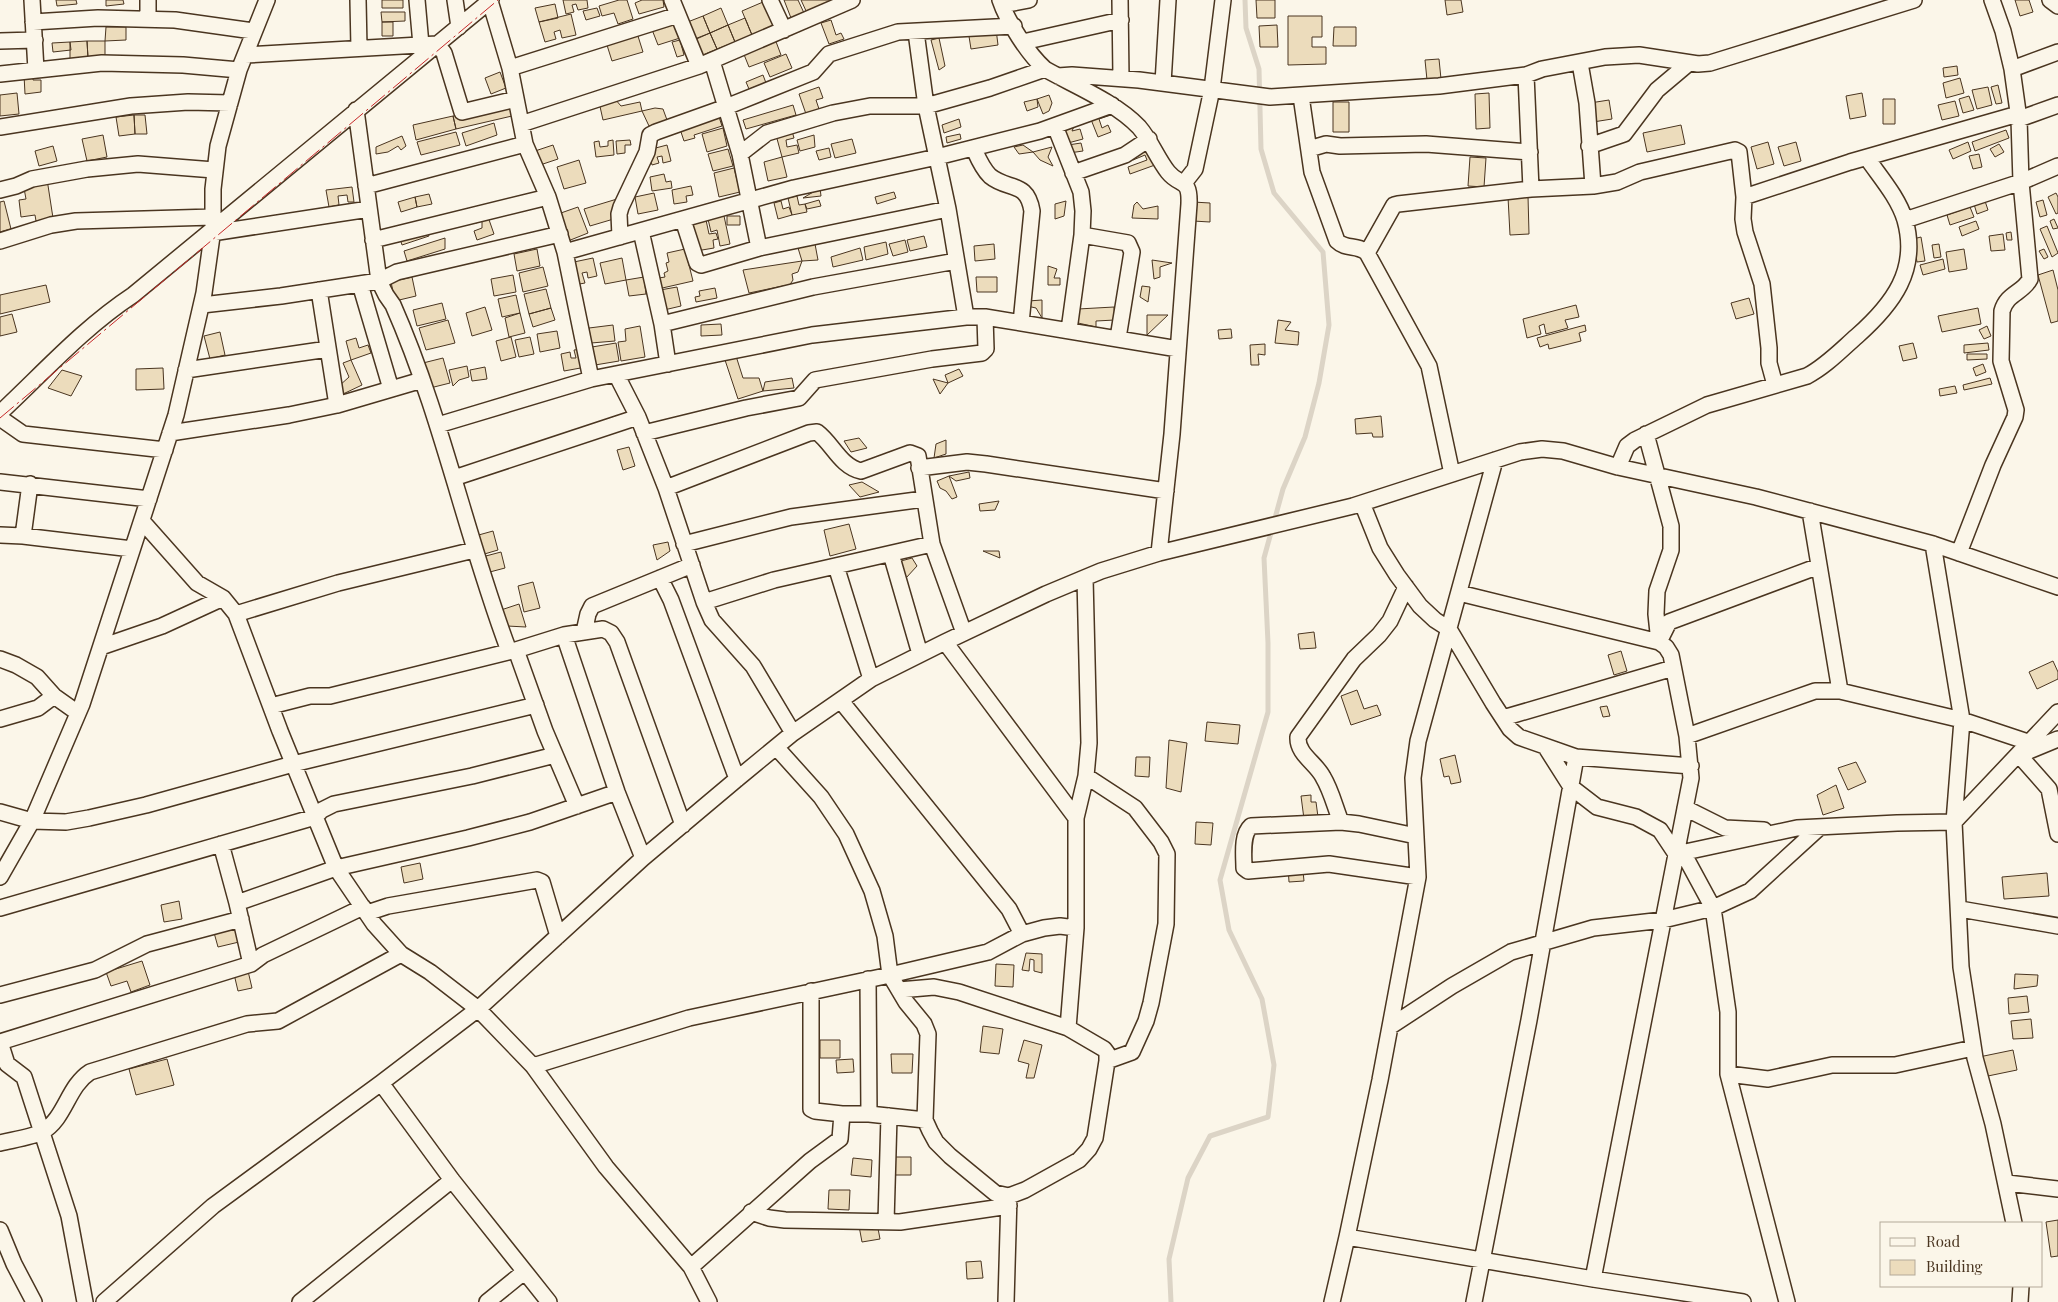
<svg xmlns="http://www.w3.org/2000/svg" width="2058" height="1302" font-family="'Playfair Display',serif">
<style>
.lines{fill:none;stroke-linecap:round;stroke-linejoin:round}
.stream{stroke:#dcd4c6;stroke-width:5}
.building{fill:#ecdcbc;stroke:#4a3520}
.minor-casing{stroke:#4a3520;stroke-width:18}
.minor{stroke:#fbf6e9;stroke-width:15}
.power{stroke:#c62828;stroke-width:1;stroke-dasharray:18 4 2.5 4;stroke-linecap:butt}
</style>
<rect width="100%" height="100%" fill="#fbf6e9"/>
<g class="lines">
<path class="stream" d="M1171,1302L1169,1259L1188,1178L1210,1136L1268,1117L1274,1065L1262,999L1229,930L1220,880L1268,712V643L1264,558L1283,489L1305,437L1319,383L1329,325L1323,252L1274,193L1261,149L1259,69L1246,28L1245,0"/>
</g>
<path class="building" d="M56,0H76L77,4L57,6Z
M106,0H123L124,4L106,6Z
M382,0H403V8H382Z
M563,0H587L588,8L578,10L576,4L572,5L574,12L566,14Z
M619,0H627L633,19L618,24L614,13L602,16L599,6Z
M642,0H663L664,7L639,14L635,3Z
M784,0H798L804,13L791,18Z
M801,0H833L807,13Z
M1256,0H1275V18H1257Z
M1445,0H1461L1463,12L1447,15Z
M2015,0H2029L2033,12L2020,16Z
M763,2L773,26L752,35L742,11Z
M555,4L558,18L539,22L535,8Z
M597,8L600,16L586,20L583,11Z
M721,8L728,25L710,33L703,16Z
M381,12H405V21L382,22Z
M571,14L576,35L562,38L560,30L554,32L556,39L545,42L539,22Z
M703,16L710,33L692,40L685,23Z
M1288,16H1322V37H1312V47H1326V64L1288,65Z
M745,18L752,35L735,42L728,25Z
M674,19L680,38L658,45L651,27Z
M831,20L836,35L841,33L844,39L829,44L821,23Z
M382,22H393V36H382Z
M728,25L735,42L717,49L710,33Z
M1277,25L1278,47H1260L1259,26Z
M106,27H126V40L105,41Z
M1334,27H1356V46H1333Z
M996,29L998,45L971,49L968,30Z
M637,33L643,52L612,61L606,42Z
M710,33L717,49L698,57L692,41Z
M939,38L945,66L939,70L931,40Z
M775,39L781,55L749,67L743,52Z
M680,40L684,55L677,57L672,42Z
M87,41H105V57L88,58Z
M87,41L88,58L70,59V42Z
M70,42L71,50L53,52L52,43Z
M786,54L792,68L770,77L764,63Z
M1439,59L1441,79L1427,80L1425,60Z
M1957,66L1958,75L1944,77L1943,68Z
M500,72L506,88L491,94L485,78Z
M33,74V80H41V92L25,94L24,75Z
M763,75L766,83L749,89L746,82Z
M1960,78L1964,93L1946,98L1943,83Z
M1998,85L2002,103L1996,104L1991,87Z
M819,87L823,98L816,100L819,109L806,114L799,94Z
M1988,87L1992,105L1977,109L1972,90Z
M17,93L19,114L0,116V95Z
M1489,93L1490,128L1476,129L1475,94Z
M1862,93L1866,116L1850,119L1846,96Z
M1049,95L1052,103L1049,111L1043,114L1037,99Z
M1969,96L1974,110L1963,113L1959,99Z
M615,99L621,106L640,102L642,111L603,120L599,102Z
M1037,99L1038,107L1027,111L1024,102Z
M1883,99H1895V124H1883Z
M1609,100L1612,119L1593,122L1590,103Z
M1955,101L1959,116L1942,120L1938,105Z
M1333,102H1349V132H1333Z
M509,103L512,116L456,129L453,116Z
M793,105L796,115L746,129L743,120Z
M655,108L663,109L667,120L649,126L642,111Z
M1109,110L1111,115L1099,119L1102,128L1108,125L1111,132L1098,137L1090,117Z
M718,114L722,126L694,135L695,138L684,141L679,126Z
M134,115L135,134L119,136L116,117Z
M134,115H145L147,134H135Z
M453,116L456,129L416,140L413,125Z
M959,119L961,127L944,133L942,125Z
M1076,122L1072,131L1080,129L1083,139L1068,143L1063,125Z
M494,123L497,135L466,146L462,133Z
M1681,125L1685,144L1647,152L1643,133Z
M723,128L727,146L707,152L702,134Z
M2006,130L2009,138L1975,151L1972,142Z
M792,131L794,138L786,140L787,147L797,145L799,153L782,157L776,135Z
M456,132L460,145L421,155L417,142Z
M960,134L961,139L947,143L946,137Z
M103,135L107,157L87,161L82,139Z
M814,135L815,147L800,151L797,140Z
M402,136L406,146L401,150L398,146L388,152L376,154V147Z
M852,139L856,153L835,158L831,144Z
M613,140L614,155L596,157L594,142L599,141L600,147L608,146V141Z
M630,140L631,145H625V153L617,154L616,141Z
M1768,142L1774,164L1757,169L1751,147Z
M1796,142L1801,161L1784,166L1778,147Z
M1968,142L1971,151L1953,159L1949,150Z
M1081,143L1083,151L1069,153L1068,145Z
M1999,144L2004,152L1995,157L1990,149Z
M553,145L558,159L540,165L535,151Z
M667,145L671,161L663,163L662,156L657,157L659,163L652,165L648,150Z
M1023,145L1033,152L1019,154L1014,147Z
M53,146L57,161L39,166L35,151Z
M1147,146L1155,165L1130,174L1128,167L1147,160L1145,155L1133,160L1131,153Z
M1052,147L1048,157L1053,166L1040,160L1033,152Z
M829,148L831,157L819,160L816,151Z
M728,149L733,166L713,171L708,154Z
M1979,154L1982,167L1973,169L1969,156Z
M782,157L787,177L768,181L764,162Z
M1470,157L1486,158L1484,187L1468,186Z
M579,160L586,183L564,189L557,167Z
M734,168L740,192L719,197L714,173Z
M664,174L666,182L671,181L672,188L652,191L650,177Z
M47,179L53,218L36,221L35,215L21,217L19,200L26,199L23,183Z
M691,186L693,195L686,196L687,202L674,204L672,190Z
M352,187L354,202H348L347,195L338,196L339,205L329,207L326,190Z
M820,188L821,196L803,198Z
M894,192L896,198L877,204L875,197Z
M654,193L658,210L638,214L635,197Z
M2056,193L2058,197V213L2056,214L2048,197Z
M429,194L432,204L417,207L415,197Z
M797,196L799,205L805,204L807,212L792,215L788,198Z
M1528,196L1529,234L1510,235L1508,197Z
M415,197L417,207L401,212L398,202Z
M1984,198L1988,210L1977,214L1973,201Z
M617,199V218L590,226L584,209Z
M819,200L821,206L807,209L805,204Z
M2043,200L2047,215L2040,217L2036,202Z
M4,201L11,229L0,232V202Z
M781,201L783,209L789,207L792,215L778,219L774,203Z
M1066,201L1064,216L1055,219V204Z
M1137,202L1143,209L1158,206V219L1132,218L1134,205Z
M1193,202L1210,203V222L1193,221Z
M578,207L588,233L568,241L558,214Z
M1970,207L1974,217L1950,225L1947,215Z
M487,214L494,234L477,240L474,231L482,228V221L476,223L474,218Z
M724,216L730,244L720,246L717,230L711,232L708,219Z
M727,216H740V225H727Z
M2054,219L2058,228L2053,229L2050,221Z
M706,220L709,234L716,233L718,239L713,240L714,248L696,251L691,223Z
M1976,221L1979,229L1962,236L1959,227Z
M2047,226L2058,253L2052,257L2040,229Z
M427,230L429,236L402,245L400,238Z
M2011,232L2012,240H2007L2006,233Z
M2003,234L2005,250L1991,251L1989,236Z
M924,236L927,247L910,251L907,240Z
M1921,237L1925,261L1917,262L1913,239Z
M445,238V249L407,261L404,251Z
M905,240L908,252L893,256L889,244Z
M886,242L888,254L866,260L864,247Z
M815,244L818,260L802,261L798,248Z
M994,244L995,259L975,261L974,246Z
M1939,244L1941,257L1934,258L1932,245Z
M860,248L863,260L833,267L831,257Z
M537,249L540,266L517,271L514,254Z
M685,249L693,281L658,289L659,278L665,277L664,273L668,271L666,263L669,262L667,253Z
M1964,249L1967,269L1949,272L1946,252Z
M2044,249L2048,257L2044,259L2039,251Z
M593,258L597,276L588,278L587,272L582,273L585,283L574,285L569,263Z
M622,258L626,280L605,284L600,263Z
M1943,259L1945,269L1923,275L1920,265Z
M1152,260L1172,263L1160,267V277L1154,279Z
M802,261L798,272L792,274L793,280L789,286L786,288L783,286L749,293L743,270Z
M1048,266L1057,269L1054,278H1060V285H1048Z
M543,267L548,286L523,292L519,273Z
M2053,270L2058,290V321L2051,323L2038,275Z
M513,275L516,292L494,296L491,279Z
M412,277L416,296L395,301L391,282Z
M644,277L646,294L629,296L626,280Z
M976,277H997V292H977Z
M46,285L50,302L0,314V295Z
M1142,286L1150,287L1148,302L1140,297Z
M677,287L681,306L664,310L660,290Z
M715,288L717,298L696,302L695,297L700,296L699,291Z
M546,289L551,308L529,314L524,294Z
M516,295L520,313L502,317L498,299Z
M1749,298L1754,314L1736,319L1731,303Z
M1042,300V318L1036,308L1027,306L1028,301Z
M442,303L446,319L417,326L413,310Z
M1576,305L1579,317L1565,320L1568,328L1546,334L1544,324L1539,326L1541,334L1527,338L1523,319Z
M485,307L492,330L472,336L466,313Z
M1114,307L1115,320L1096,321V327L1078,323V309Z
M551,308L555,320L533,327L529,314Z
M1978,308L1981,324L1942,332L1938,316Z
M520,313L525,333L509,337L505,318Z
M12,314L17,332L0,336V317Z
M1147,315H1168L1147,335Z
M448,320L455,343L426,350L419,328Z
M1278,320L1291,322L1285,330L1299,332L1298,345L1275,343Z
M721,324L722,335L701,336V325Z
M613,325L615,341L591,343L589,328Z
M1585,325L1586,331L1579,333L1581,341L1549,349L1548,344L1540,347L1537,338Z
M640,326L645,357L621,361L618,342L626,341L625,329Z
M1987,326L1991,336L1984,339L1979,330Z
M1231,329L1232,338L1219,339L1218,330Z
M557,331L560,348L540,352L537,334Z
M220,332L225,355L210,359L204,336Z
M511,337L516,357L501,361L496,341Z
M530,337L534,354L519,357L515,340Z
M356,338L359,348L368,345L371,353L351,360L346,341Z
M616,343L619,361L595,365L592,347Z
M1913,343L1917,358L1903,361L1899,346Z
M1988,343L1989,350L1964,353V345Z
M1265,344V355L1258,354L1259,365H1251L1250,345Z
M583,349L586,367L564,371L561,354L570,352L571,358H576L574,350Z
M1967,354H1987V359L1967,360Z
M736,356L743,378H759L763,391L738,399L725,360Z
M443,358L450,383L430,388L423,363Z
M351,360L362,385L343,394L339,386L349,377L343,363Z
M1983,364L1986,372L1976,376L1973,368Z
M467,366L469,377L459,380L453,386L449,370Z
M485,367L487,379L472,381L470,370Z
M163,368L164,389L136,390V369Z
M959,369L963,376L948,383L945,375Z
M62,370L82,376L71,396L48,388Z
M792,378L794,388L763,391L765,382Z
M1990,378L1992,384L1964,390L1963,385Z
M933,379L948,383L940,394Z
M1955,386L1957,393L1940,396L1939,389Z
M1381,416L1383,437H1373L1372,433L1356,434L1355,419Z
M859,438L867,448L851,452L844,441Z
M946,440V454L934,458L936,444Z
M629,447L635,466L623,470L617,450Z
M969,472L970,478L956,481L949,476Z
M949,476L957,497L952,499L946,491L940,488L937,481Z
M862,482L879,492L860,497L849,485Z
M999,501L995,510L980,511L979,504Z
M849,524L856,549L830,556L824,530Z
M493,531L498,550L481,555L475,536Z
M668,542L670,551L657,560L653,545Z
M983,551H999L1000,558Z
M501,552L505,568L486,573L482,557Z
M912,558L917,566L906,578L901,561Z
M533,582L540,608L524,612L518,586Z
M519,604L526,627L507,626L501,610Z
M1314,632L1316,648L1300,649L1298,634Z
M1621,651L1627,671L1614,675L1608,655Z
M2053,661L2058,672V679L2037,689L2029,672Z
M1357,690L1364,709L1377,705L1381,715L1351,725L1341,696Z
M1607,706L1610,716L1603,717L1600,707Z
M1207,722L1240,725L1238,744L1205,741Z
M1169,740L1187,743L1181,792L1166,788Z
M1455,755L1461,782L1451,784L1449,776L1444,777L1440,759Z
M1136,757H1150L1149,777L1135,776Z
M1856,762L1866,782L1848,790L1838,768Z
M1836,785L1844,808L1823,815L1817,795Z
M1311,795V802H1316L1318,817L1304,819L1301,796Z
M1196,822L1213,823L1211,845L1195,844Z
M420,863L423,879L404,883L401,867Z
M1288,867L1303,871L1304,881L1289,882Z
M2047,873L2049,896L2004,899L2002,877Z
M179,901L182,919L164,922L161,905Z
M235,924L239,942L218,947L213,929Z
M1026,953L1042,954V973L1034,971V960L1030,959L1029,971L1022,970Z
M142,961L150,985L131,992L127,981L111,986L106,972Z
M996,964L1014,965L1013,987L995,986Z
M248,971L252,988L238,991L234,974Z
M2015,974L2038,975L2037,986L2014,989Z
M2027,996L2029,1012L2009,1014L2008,998Z
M2031,1019L2033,1038L2013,1039L2011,1021Z
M983,1026L1003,1029L999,1054L980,1052Z
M820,1040H840V1058H820Z
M1024,1040L1042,1045L1034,1078H1026L1029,1064L1018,1061Z
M2013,1050L2017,1070L1983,1077L1979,1057Z
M891,1054H913L912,1073H892Z
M167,1059L174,1085L136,1095L129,1069Z
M853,1059L854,1072L837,1073L836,1060Z
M895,1157H911V1175H895Z
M853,1158L872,1160L871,1177L851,1175Z
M829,1190H850L849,1210L828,1209Z
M2058,1220V1256L2051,1257L2046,1222Z
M877,1223L880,1239L862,1242L859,1226Z
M981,1261L983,1278L967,1279L966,1262Z"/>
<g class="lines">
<defs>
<path id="minor" d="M32,0L36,70
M148,0V19
M358,0L359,48
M417,0L421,45
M455,0L459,27
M672,0L699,66
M770,0L784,30
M1000,0C1007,21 1028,54 1045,69C1075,86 1115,102 1139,127C1151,141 1157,158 1168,172C1180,187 1190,177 1189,204L1172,434L1159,553
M1120,0L1121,78
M2050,0L2058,6
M490,1L510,68L525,144L548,197L565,252L591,379
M1002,5L1029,0
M33,22L98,18L175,20L253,31
M916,32L926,106L948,209L966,317
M0,41L35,40
M1023,42L1121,20
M245,55L437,44L444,53L462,112L516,99
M712,61L740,154L759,248
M1580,63L1587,103L1593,186
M510,68L678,15
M2012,69L2058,52
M0,74L102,63L183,65L239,70
M1526,75L1531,189
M1058,76L1072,75L1139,80L1270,97L1439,86L1526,75L1542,69L1605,57L1639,55L1698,64L1710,63L1914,0
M1163,83L1168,0
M1301,96L1312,172L1337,241C1346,250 1358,244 1367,253L1429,366L1452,474
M356,110L379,281L386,295L393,305C442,416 466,537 509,651
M521,124L699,66L852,0
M1055,126L1081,192L1083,211L1082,235L1069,330
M0,127L131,106L188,102L230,103
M1589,146L1624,134L1657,90L1689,63
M974,149C978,158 982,168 990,176C1008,191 1027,180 1032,211L1021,323
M1309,149L1326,144L1340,146L1426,144L1530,152
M740,154L767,133L833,113L870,106H926L990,88L1045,69
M1073,173L1125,155L1149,139
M1184,183L1195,169L1212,89L1223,0
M366,186L525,144
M0,190L16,186L32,179L87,169L138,164L214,170
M1744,197L1850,162L2011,116L2019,119L2058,105
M683,220L697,263L701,265L759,248L948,209
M1905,220L2021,182L2058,166
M641,231L662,324L668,364
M212,233L369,209
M1082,235L1128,243L1132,252L1118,338
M620,237L619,214L621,207L647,152L650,135L656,132L726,107L813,72L829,54L898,32L1014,26
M373,240L548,197
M0,241L51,225L76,221L213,217
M565,252L794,188L937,157L1040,131L1112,105
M1367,253L1394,205L1398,204L1531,189L1593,186L1617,182L1640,172L1735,150L1739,152L1744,197L1743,219L1745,232L1762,284L1769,348V363L1775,385
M360,284L391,389
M319,290L337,405
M202,305L281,296L379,281L397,272L560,234
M662,324L813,287L956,261
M186,370L328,349
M616,374L638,417L666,488L704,602L712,620L753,666L793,733
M0,413C44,372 83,328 133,295L491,0
M0,418L23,434L165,450
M438,425L591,379L812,335L966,317H985L1178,349
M170,433L289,415L337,405L422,380
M644,433L746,408L799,398L815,380L932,359L982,353L986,349L985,317
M1646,434L1671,526V550L1657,591L1656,614L1659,642
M1618,467L1627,446L1635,440L1707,405L1807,376C1826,366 1841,350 1857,336C1893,304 1919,270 1905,220C1898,197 1880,177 1867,158
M919,468L967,462L986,464L1166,491
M454,478L638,417
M0,482L149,499
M666,488L809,433L817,432C833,444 840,466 861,471L910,453L918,456L932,544L964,633
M1362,503L1380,548L1397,575L1420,606L1435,620L1449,629L1493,703L1510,729L1519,737L1576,757L1691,766
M1810,511L1840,691
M142,521L197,583L223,598L236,614L280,731L336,868L374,924L401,954L430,972L478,1009L533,1066L606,1167L691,1267L709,1302
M0,535L23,536L132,549
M23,536L30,484
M684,544L791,517L924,499
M1933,544L1962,720L1954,822L1961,967L1975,1058L1993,1124L2014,1223
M1959,553L1993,465L2015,417L2016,410L2001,361L2002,311C2007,293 2023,293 2030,279L2021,182L2019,119L2012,69L2003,31L1992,0
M891,554L920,654
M836,566L871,679
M660,578L671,600L737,779
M1459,593L1659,642L1666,647L1671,655L1687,736L1691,778L1593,1279
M704,602L774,580L932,544
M236,614L338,583L474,550
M584,632L588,614L592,606L692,565
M564,635L617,792L643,858
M945,642L1076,818
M1659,642L1669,622L1819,566
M101,647L162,626L223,598
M516,650L545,731L577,806
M0,659L16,665L37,677L54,696L78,713
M841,701L1009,909L1022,934
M271,706L310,696H330L516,650L564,635L603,629L611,633L617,642L683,825
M1503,718L1673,668
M0,719L38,708L54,696
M1687,736L1815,691H1840L1962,720L2031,743
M2058,739L2019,755L2049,789L2058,834
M1545,746L1571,787L1597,807L1636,817L1660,830L1676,854L1687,860L1713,908L1728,1012V1074L1787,1302
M776,747L821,797L846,834L872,891L885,936L890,975L906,1002L924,1024L928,1034L925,1120L930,1131L936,1142L950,1156L995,1193L1009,1196L1025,1190L1079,1160L1089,1149L1095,1138L1107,1061V1053L1104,1049L1068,1028L959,992L934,987L899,990
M1086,776L1135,808L1161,842L1167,854L1166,924L1151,1003L1146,1021L1132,1052L1107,1061
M1685,808L1725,828L1764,830
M0,812L32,821L66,822L89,818L146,805L293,764L536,705
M1341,822C1335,807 1331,790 1323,777C1316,763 1297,754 1298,737L1354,659L1379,635L1390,621L1406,587
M1416,836L1359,824L1341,822L1251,826C1241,835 1244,856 1244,868L1248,871L1329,864L1418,877
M221,844L237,903L251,964
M1676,854L1797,828L1897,823L1954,822L2058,712
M0,877L32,821L82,704L176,415L204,293L213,229V189L218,146L239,70L267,0
M237,903L336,868L468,838L530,822L617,792
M0,908L315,817L322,810L334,804L472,776L555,755
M1960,909L2058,926
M367,913L388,906L537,880L542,882L558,936
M868,979L869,1114
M811,991V1109L815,1111L842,1114H869L925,1120
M0,995L95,970L147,944L241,919
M1391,1026L1452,986L1511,952L1593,928L1663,920L1713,908L1750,891L1820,827
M1068,1028L1076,928V818L1086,776L1089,743L1085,578
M0,1042L251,964L263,955L363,907
M0,1042L7,1064L24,1077L69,1216L85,1302
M533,1066L689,1018L890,975L988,952L1022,934L1044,928L1060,926L1076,928
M1728,1074L1768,1079L1832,1065H1895L1973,1048
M381,1083L452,1180L549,1302
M0,1143C12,1140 32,1137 42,1132C66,1118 67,1087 90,1072L247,1024L278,1021L401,954
M2007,1183L2058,1189
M751,1212L769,1218L785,1220L900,1222L1009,1206
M886,1222L889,1116
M0,1230L14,1264L34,1302
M1347,1237L1380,1080L1418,877L1413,778L1418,741L1495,460
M691,1267L810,1161L840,1139L842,1114
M104,1302L213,1206L381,1083L478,1009L643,858L737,779L793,733L871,679L945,642L1046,594L1101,571L1159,553L1353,506L1520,452L1542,449L1563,451L1618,467L1756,497L1933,544L2058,587
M300,1302L452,1180
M487,1302L524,1272
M1006,1302L1009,1196
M1332,1302L1347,1237L1593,1279L1743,1302
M1474,1302L1529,1020L1576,757
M2020,1302L2021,1286"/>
</defs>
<use href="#minor" class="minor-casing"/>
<use href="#minor" class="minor"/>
<path class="power" d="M0,418L498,0"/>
</g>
<rect x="1880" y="1222" width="162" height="65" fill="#fbf6e9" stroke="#b4a999"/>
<rect x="1890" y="1238" width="25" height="8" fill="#fbf6e9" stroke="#b4a999"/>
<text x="1926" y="1247" font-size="15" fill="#4a3520">Road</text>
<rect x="1890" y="1260" width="25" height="15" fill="#ecdcbc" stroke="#b4a999"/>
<text x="1926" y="1272" font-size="15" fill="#4a3520">Building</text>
</svg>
